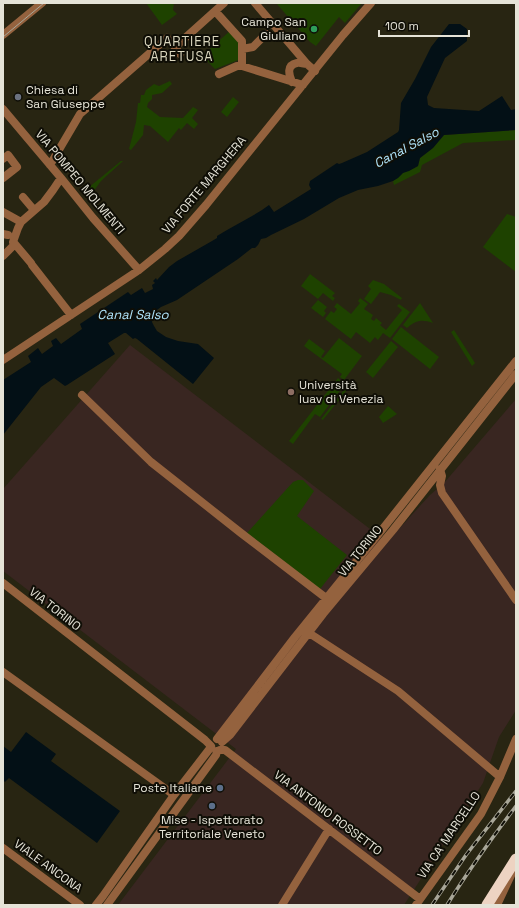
<svg xmlns="http://www.w3.org/2000/svg" width="519" height="908" font-family="'Space Grotesk',sans-serif">
<style>
.industrial{fill:#392621}
.green{fill:#1e4200}
.water{fill:#031016}
.lines{fill:none;stroke-linecap:round;stroke-linejoin:round}
.minor{stroke:#94623e;stroke-width:8}
.highway{stroke:#edd3c2;stroke-width:11}
.tram{stroke:#a8a698;stroke-width:1}
.rail-casing{stroke:#a8a698;stroke-width:3.5}
.rail{stroke:#0f0e06;stroke-width:2;stroke-dasharray:6;stroke-linecap:butt}
.leisure-dot{fill:#2e9e5b;stroke:#0f0e06;stroke-width:1.5}
.worship-dot{fill:#6b7280;stroke:#0f0e06;stroke-width:1.5}
.education-dot{fill:#8d6e63;stroke:#0f0e06;stroke-width:1.5}
.service-dot{fill:#5c6f8a;stroke:#0f0e06;stroke-width:1.5}
.labels{text-anchor:middle;stroke-width:4;stroke-linejoin:round;paint-order:stroke}
.poi-label{font-size:12px;fill:#e5e3d7;stroke:#0f0e06;text-anchor:end}
.street-label{font-size:12px;fill:#e5e3d7;stroke:#0f0e06}
.neighbourhood-label{font-size:13px;letter-spacing:1px;fill:#dbd7bf;stroke:#0f0e06}
.water-label{font-size:13px;font-style:italic;fill:#afe3f9;stroke:#0f0e06}
</style>
<rect width="100%" height="100%" fill="#282512"/>
<path class="industrial" d="M130,345L387,542L430,495L444,483L516,399V710L499,737L483,783L404,905H118L236,749L3,571V489Z"/>
<path class="green" d="M146,3H174L173,10L177,14L162,25Z
M276,3H362L345,23L339,17L316,46L310,42Z
M231,30L241,41V59L215,69L207,61L203,55Z
M170,81L172,84L162,93L152,95V99L148,103L147,107L160,117L183,118L193,107L198,110L192,118L198,124L194,129L187,123L181,130L179,128L168,142L150,126L144,125L143,135L131,150L129,149L136,122L138,103H140L141,95H144L146,90L154,84L159,86Z
M233,97L239,102L227,117L221,112Z
M516,130V140L463,143L422,165L420,172L394,185L393,181C397,179 400,174 404,172C409,170 413,169 418,166L420,158L433,148L444,135Z
M121,161H123L122,162L101,181L88,199L83,192Z
M507,214L516,217V272L483,247Z
M310,274L335,293L332,296L335,298L333,301L323,293L318,299L301,286Z
M373,280L384,284L402,298L401,300L391,295L380,292L371,304L364,299L371,289L368,286Z
M360,298L368,304L364,309L373,315L371,319L374,321L376,318L382,323L380,325L386,330L402,310L397,306L399,304L410,312L390,338L383,333L378,340L375,337L370,343L356,332L351,339L325,319L331,311L334,313L337,309L334,307L337,303L351,314L360,303L358,301Z
M318,300L327,307L324,311L326,313L323,317L311,308Z
M420,303L433,323C422,319 416,320 407,328L403,325Z
M401,327L439,357L430,369L392,339Z
M454,330L475,363L472,366L451,332Z
M339,338L362,356L344,380L340,377L342,374L304,346L309,339L325,351L321,357L323,358Z
M391,341L398,347L373,378L366,372Z
M338,378L345,384L320,417L315,414L293,444L289,441Z
M350,386L323,420L321,419L346,387Z
M388,406L397,414L383,423L379,417Z
M298,480H303L314,491L297,516L347,555L320,589L247,533L293,482Z"/>
<path class="water" d="M449,24H460L467,29V41L445,58L427,97L428,105L434,108L479,111L502,96L511,110L516,109V130L444,135L433,148L420,158L418,166L409,171L403,173L398,178L393,181L378,186L358,190L339,198L304,219L271,235L266,238L261,239L258,245L255,248H252L238,259L177,300L161,307L157,310L154,315L152,322L154,326L157,331L166,337L178,341L198,344L214,358L193,384L137,339L135,338L133,339L126,333H124L108,343L115,354L67,385L65,386L54,378L41,387L3,435V380L31,362L28,356L38,348L42,354L53,346L51,341L56,338L61,344L82,329L80,324L128,292L131,295L142,288L145,293L153,289L152,285L155,283L153,281L156,278L157,280L169,267L177,261L212,241L217,238V236C234,225 253,217 269,205L274,212L311,189L309,185L310,181L337,163L339,164L342,163L367,152L398,132L399,130L401,103L415,79L431,47Z
M26,732L56,754L51,761L120,811L97,843L9,778L5,782L3,780V746L11,752Z"/>
<g class="lines">
<path class="minor" d="M255,3L307,64L315,71
M215,11L242,41V66
M3,35L42,3
M175,47L224,3
M242,49L253,47L266,34
M219,74L237,66H242L303,85
M292,82C289,75 286,65 297,63C300,62 303,64 307,64
M3,109L61,178L93,218L139,270
M3,159L8,155L17,167L3,178
M50,165L80,114L167,38L175,47L180,54
M23,197L34,210
M3,212L21,222
M3,234L8,235
M15,244L31,263
M3,256L15,244L13,242L18,228L21,222L44,202L53,190L61,178
M32,265L71,315
M3,360L139,270L165,249L179,236L206,205L343,35L371,3
M82,395L151,462L241,533L326,598
M440,469L442,476L440,485L442,493L516,600
M3,583L205,740L211,746
M309,633L398,691L500,777
M3,672L174,795
M217,739L295,637L381,531L516,361
M222,742L230,735L323,614L393,530L516,374
M220,750H225L420,899
M3,848L80,905
M96,905L103,896L174,795L211,747
M107,905L216,755L217,751
M282,905L329,829
M416,905L481,814L500,777L516,739
M497,905L513,871"/>
<path class="highway" d="M487,905L516,859"/>
<path class="tram" d="M3,37L44,3"/>
<defs>
<path id="rail" d="M432,905L466,855L516,791
M447,905C468,871 492,838 516,806"/>
</defs>
<use href="#rail" class="rail-casing"/>
<use href="#rail" class="rail"/>
</g>
<circle class="leisure-dot" cx="314" cy="29" r="4"/>
<circle class="worship-dot" cx="18" cy="97" r="4"/>
<circle class="education-dot" cx="291" cy="392" r="4"/>
<g class="service-dot">
<circle cx="220" cy="788" r="4"/>
<circle cx="212" cy="806" r="4"/>
</g>
<g class="labels">
<g class="poi-label">
<text x="306" y="26">Campo San<tspan x="306" dy="14">Giuliano</tspan></text>
<text x="26" y="94" text-anchor="start">Chiesa di<tspan x="26" dy="14">San Giuseppe</tspan></text>
<text x="299" y="389" text-anchor="start">Università<tspan x="299" dy="14">Iuav di Venezia</tspan></text>
<text x="212" y="792">Poste Italiane</text>
<text x="212" y="824" text-anchor="middle">Mise - Ispettorato<tspan x="212" dy="14">Territoriale Veneto</tspan></text>
</g>
<g class="street-label">
<text transform="translate(80 182) rotate(50)" y="4">VIA POMPEO MOLMENTI</text>
<text transform="translate(204 185) rotate(-50)" y="4">VIA FORTE MARGHERA</text>
<text transform="translate(360 551) rotate(-51)" y="4">VIA TORINO</text>
<text transform="translate(55 609) rotate(38)" y="4">VIA TORINO</text>
<text transform="translate(328 813) rotate(37)" y="4">VIA ANTONIO ROSSETTO</text>
<text transform="translate(449 835) rotate(-56)" y="4">VIA CA' MARCELLO</text>
<text transform="translate(48 866) rotate(36)" y="4">VIALE ANCONA</text>
</g>
<g class="neighbourhood-label">
<text x="182" y="46">QUARTIERE<tspan x="182" dy="15">ARETUSA</tspan></text>
</g>
<g class="water-label">
<text transform="translate(406 147) rotate(-28)" y="5">Canal Salso</text>
<text x="133" y="319">Canal Salso</text>
</g>
</g>
<rect width="519" height="908" fill="none" stroke="#e5e3d7" stroke-width="8"/>
<path d="M379 30v6h90v-6" fill="none" stroke="#e5e3d7" stroke-width="2"/>
<text x="385" y="30" font-size="12" fill="#e5e3d7" stroke="#0f0e06" stroke-width="3" paint-order="stroke">100 m</text>
</svg>
